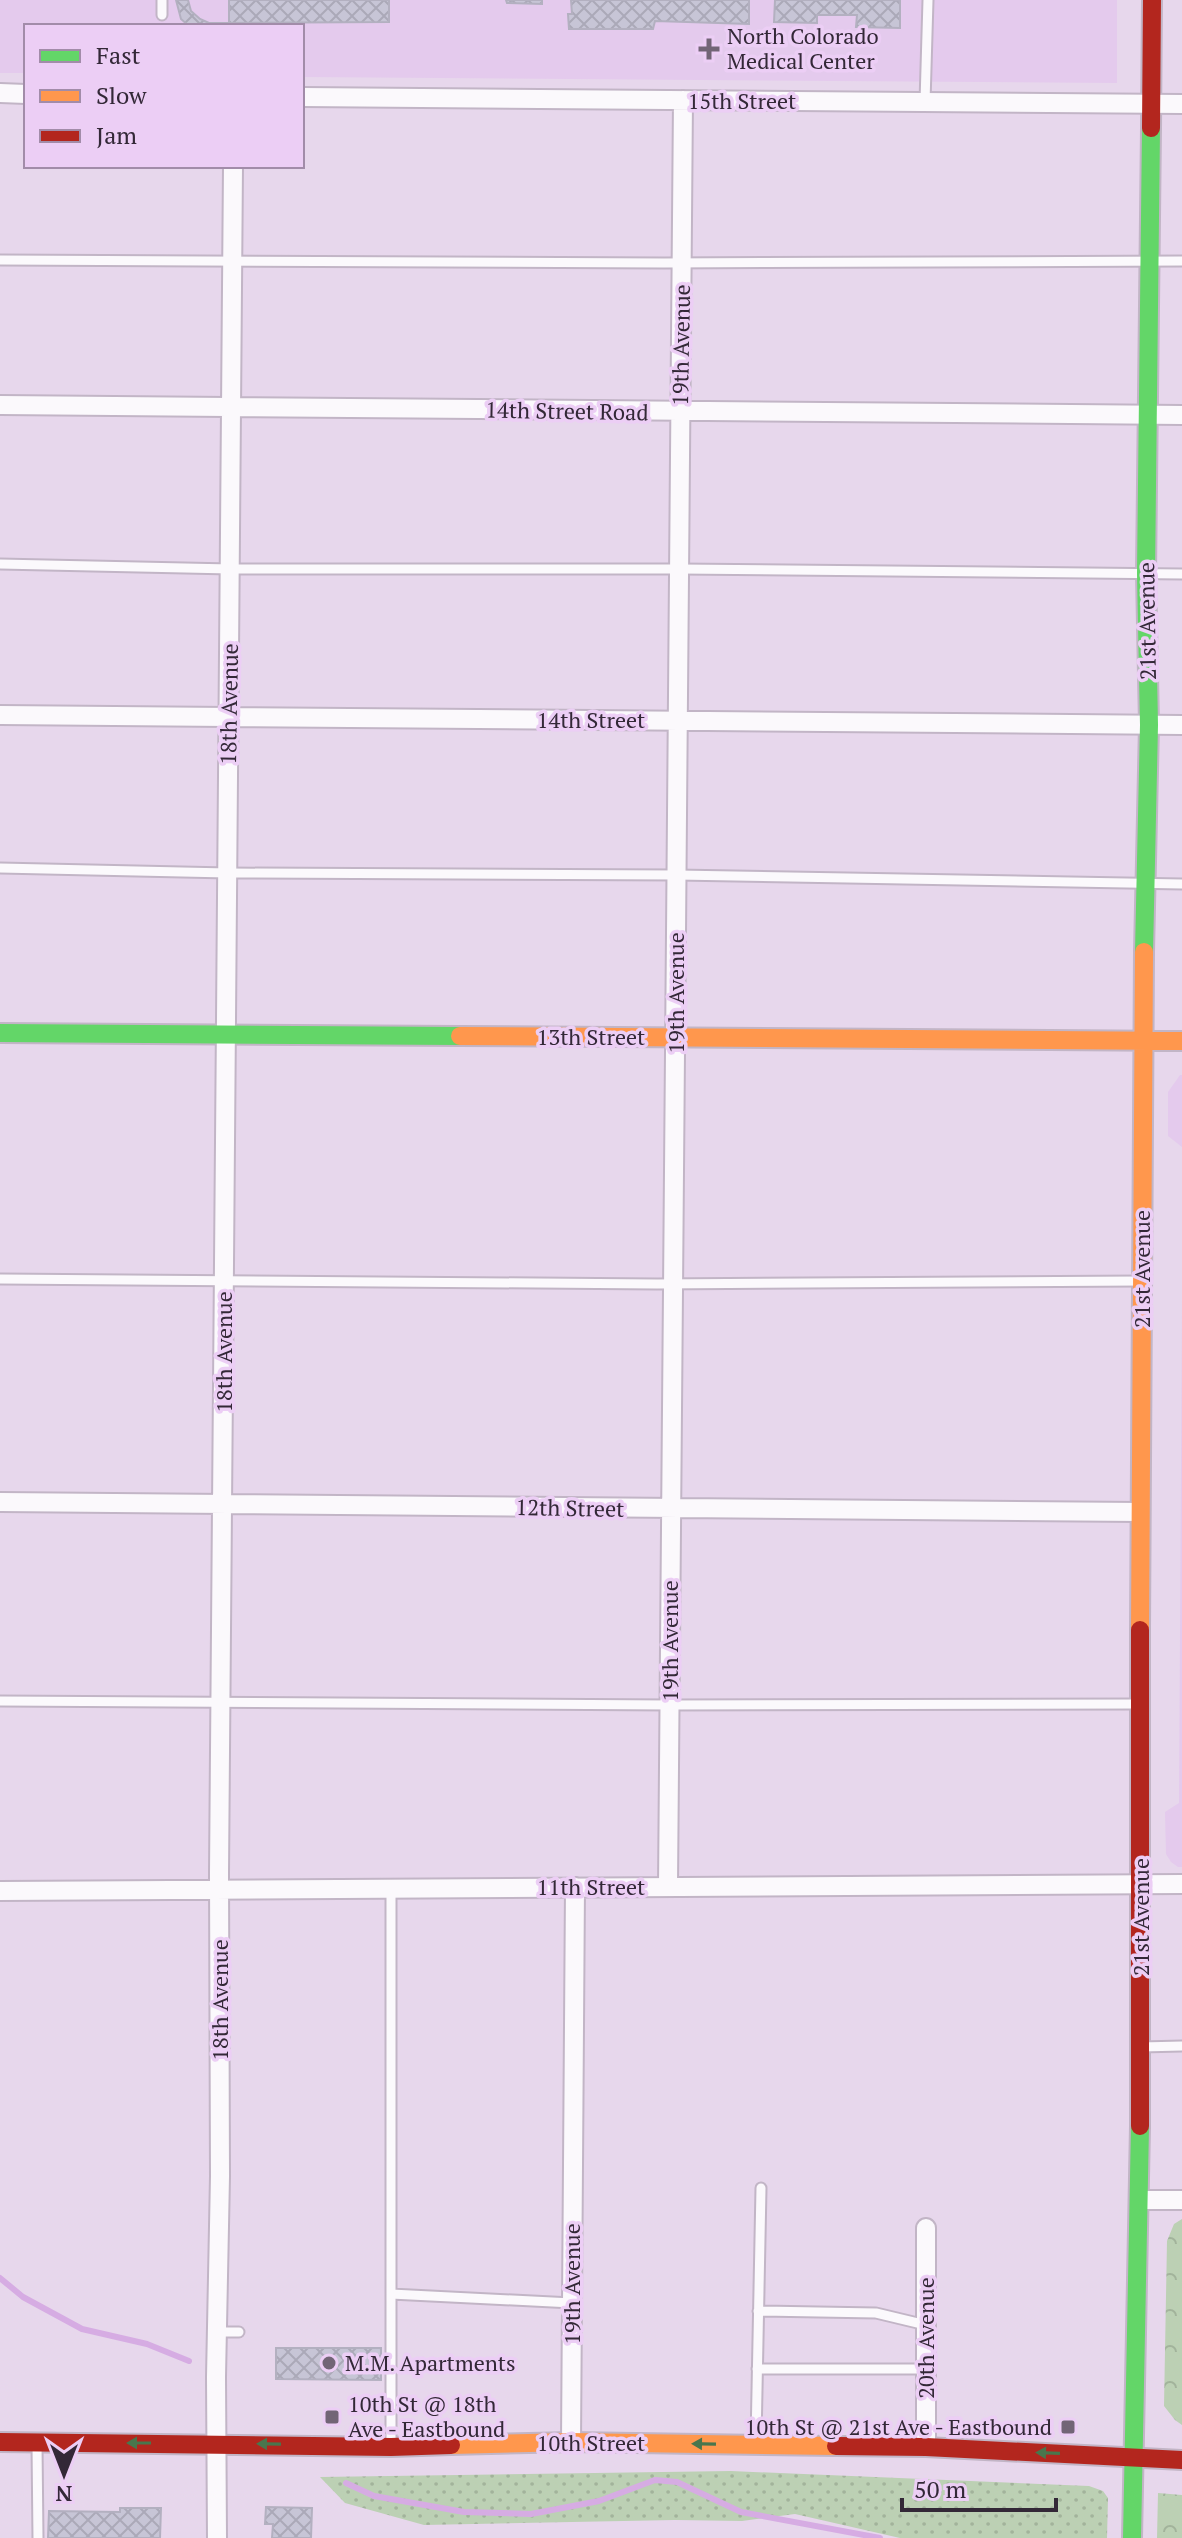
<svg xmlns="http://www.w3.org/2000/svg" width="1182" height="2538" font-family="'PT Serif',serif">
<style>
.built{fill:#e4caed}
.grass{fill:url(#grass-dots)}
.park{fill:url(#park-crowns)}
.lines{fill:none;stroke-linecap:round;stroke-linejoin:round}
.stream{stroke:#d6ace3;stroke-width:6}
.building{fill:url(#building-cross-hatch);stroke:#b3b0c0;stroke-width:2}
.lane-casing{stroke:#c2b5c6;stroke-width:13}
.street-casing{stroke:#c2b5c6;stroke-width:22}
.fast-casing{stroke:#c2b5c6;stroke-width:22}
.slow-casing{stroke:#c2b5c6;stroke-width:22}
.jam-casing{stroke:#c2b5c6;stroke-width:22}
.lane{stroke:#fbf9fc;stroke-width:9}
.street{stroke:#fbf9fc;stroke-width:18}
.fast{stroke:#63d668;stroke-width:18}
.slow{stroke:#ff974d;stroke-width:18}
.jam{stroke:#b3261e;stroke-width:18}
.oneway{fill:#49764d}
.poi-dot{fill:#726576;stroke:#eccef5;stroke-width:3}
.labels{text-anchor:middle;stroke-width:7;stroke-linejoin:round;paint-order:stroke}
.poi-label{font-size:22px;fill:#332837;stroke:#eccef5;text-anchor:start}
.street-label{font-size:22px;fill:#332837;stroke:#eccef5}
</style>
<defs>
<pattern id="grass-dots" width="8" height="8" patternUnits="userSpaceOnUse" patternTransform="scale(2)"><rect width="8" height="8" fill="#bcd0b4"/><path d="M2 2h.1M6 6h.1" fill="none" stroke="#a2b39b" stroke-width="1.8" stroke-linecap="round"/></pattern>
<pattern id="park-crowns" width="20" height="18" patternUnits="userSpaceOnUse" patternTransform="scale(2)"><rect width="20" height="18" fill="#bcd0b4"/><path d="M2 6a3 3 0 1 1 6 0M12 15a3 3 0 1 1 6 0" fill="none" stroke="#a2b39b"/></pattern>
<pattern id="building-cross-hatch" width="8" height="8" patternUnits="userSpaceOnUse" patternTransform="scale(2)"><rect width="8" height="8" fill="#c7c5d6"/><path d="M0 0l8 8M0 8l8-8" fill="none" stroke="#aba9b8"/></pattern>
</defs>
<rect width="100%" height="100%" fill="#e7d7ec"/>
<path class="built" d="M0,0H1117V83L302,77V26H26V73H0Z
M1180,1075H1182V1147L1168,1136V1092Z
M1182,1298V1867H1178L1171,1862L1166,1854L1165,1812L1179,1803Z"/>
<path class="grass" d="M731,2471L1089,2486L1103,2491L1108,2498L1107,2538H900L795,2514L742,2521L675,2520L424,2525L345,2503L320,2477Z"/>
<path class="park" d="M1182,2219V2425L1175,2420L1164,2406L1167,2241L1174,2224Z
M1158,2493L1182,2495V2538H1157Z"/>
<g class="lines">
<path class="stream" d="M0,2278L23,2297L82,2329L147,2344L189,2361
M346,2483L374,2496L464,2512L531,2514L599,2501L655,2480L677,2482L741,2512L880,2538"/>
</g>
<path class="building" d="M176,0H188L191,11L200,19L209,23H267V26H189L181,19Z
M229,0H389V22L229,23Z
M506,0H542V4L507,3Z
M571,0H749V24L655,21L653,29H569L568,14H572Z
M775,0H900V28L856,27L857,15H817V23L774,22Z
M276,2348H381V2380L276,2379Z
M266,2507L312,2508L311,2538H272L273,2524H265Z
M120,2508H161L160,2538H48L49,2511L120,2512Z"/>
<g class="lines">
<defs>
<path id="lane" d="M162,0V15
M925,102L928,0
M0,260L664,263L1182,261
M0,564L231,569H679L1182,574
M0,868L228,873L677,875L1182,884
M0,1279L657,1284L1141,1281
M0,1701L670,1705L1138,1704
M391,1888V2444
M1141,2047L1182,2046
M391,2294L572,2303
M758,2311L876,2313L926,2325
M217,2332H239
M757,2369H926
M756,2441L761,2188
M37,2445L38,2538"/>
<path id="street" d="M0,93L26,94
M302,97L1182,104
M0,405L1182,415
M0,715L1182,725
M0,1502L1140,1512
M668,1886L683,100
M0,1891L1182,1884
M1140,2200H1182
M571,2442L575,1887
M926,2447V2228
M217,2538L216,2377L220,2176L219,1874L233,166"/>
<path id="fast" d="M1144,952L1149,725L1146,574L1151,128
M0,1033L460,1036
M1132,2538L1140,2126"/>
<path id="slow" d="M460,1036L1182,1041
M1140,1630L1144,952
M451,2445L571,2442L836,2446"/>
<path id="jam" d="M1151,128L1152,0
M1140,1630V2126
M0,2442L391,2447L451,2445
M836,2446L926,2447L1182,2460"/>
</defs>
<use href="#lane" class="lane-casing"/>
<use href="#street" class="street-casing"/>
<use href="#fast" class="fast-casing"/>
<use href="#slow" class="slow-casing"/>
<use href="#jam" class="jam-casing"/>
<use href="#lane" class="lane"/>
<use href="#street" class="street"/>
<use href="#fast" class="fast"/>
<use href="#slow" class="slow"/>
<use href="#jam" class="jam"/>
</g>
<defs><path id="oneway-solid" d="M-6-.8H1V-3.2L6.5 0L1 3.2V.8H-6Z" transform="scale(2)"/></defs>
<g class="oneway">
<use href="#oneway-solid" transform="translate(139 2443) rotate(-180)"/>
<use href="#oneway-solid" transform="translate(269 2444) rotate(-179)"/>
<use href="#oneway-solid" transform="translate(704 2444) rotate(-179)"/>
<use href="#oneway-solid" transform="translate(1048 2453) rotate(-178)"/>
</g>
<g class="poi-dot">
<path d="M705 37h8v8h8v8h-8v8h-8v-8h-8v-8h8z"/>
<circle cx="329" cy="2363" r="8"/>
<rect x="324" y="2409" width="16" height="16" rx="4"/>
<rect x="1060" y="2419" width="16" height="16" rx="4"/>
</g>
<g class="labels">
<g class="poi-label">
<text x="727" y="44">North Colorado<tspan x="727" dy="25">Medical Center</tspan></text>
<text x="345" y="2371">M.M. Apartments</text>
<text x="348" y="2412">10th St @ 18th<tspan x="348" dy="25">Ave - Eastbound</tspan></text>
<text x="1052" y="2435" text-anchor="end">10th St @ 21st Ave - Eastbound</text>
</g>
<g class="street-label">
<text x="742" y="109">15th Street</text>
<text transform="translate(681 345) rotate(-89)" y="8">19th Avenue</text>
<text transform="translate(567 411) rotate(1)" y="8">14th Street Road</text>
<text transform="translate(1147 621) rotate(-91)" y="8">21st Avenue</text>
<text transform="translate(229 704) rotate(-89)" y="8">18th Avenue</text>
<text x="591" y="728">14th Street</text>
<text transform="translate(676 993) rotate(-90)" y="8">19th Avenue</text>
<text x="591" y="1045">13th Street</text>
<text transform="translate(1142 1269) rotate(-90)" y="8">21st Avenue</text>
<text transform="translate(224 1352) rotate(-90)" y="8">18th Avenue</text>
<text transform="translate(570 1508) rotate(1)" y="8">12th Street</text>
<text transform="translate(670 1641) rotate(-90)" y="8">19th Avenue</text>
<text x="591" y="1895">11th Street</text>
<text transform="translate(1141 1917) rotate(-90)" y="8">21st Avenue</text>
<text transform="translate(220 2000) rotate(-90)" y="8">18th Avenue</text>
<text transform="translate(572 2284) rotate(-90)" y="8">19th Avenue</text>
<text transform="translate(926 2338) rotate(-90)" y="8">20th Avenue</text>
<text x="591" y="2451">10th Street</text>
</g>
</g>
<rect x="24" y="24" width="280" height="144" fill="#eccef5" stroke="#a28ca9" stroke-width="2"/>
<rect x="40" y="50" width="40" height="12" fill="#63d668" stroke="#a28ca9" stroke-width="2"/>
<text x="96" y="64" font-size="24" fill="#332837">Fast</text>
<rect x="40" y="90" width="40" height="12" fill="#ff974d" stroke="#a28ca9" stroke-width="2"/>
<text x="96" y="104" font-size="24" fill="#332837">Slow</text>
<rect x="40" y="130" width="40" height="12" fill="#b3261e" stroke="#a28ca9" stroke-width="2"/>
<text x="96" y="144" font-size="24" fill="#332837">Jam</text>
<g transform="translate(64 2474) rotate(180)" stroke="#eccef5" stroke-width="6" paint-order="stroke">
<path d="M0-6L14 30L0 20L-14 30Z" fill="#332837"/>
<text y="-12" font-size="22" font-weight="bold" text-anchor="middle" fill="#332837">N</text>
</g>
<path d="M902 2498v12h154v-12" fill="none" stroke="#332837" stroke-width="4"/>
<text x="914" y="2498" font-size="24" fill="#332837" stroke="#eccef5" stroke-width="6" paint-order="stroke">50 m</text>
</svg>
